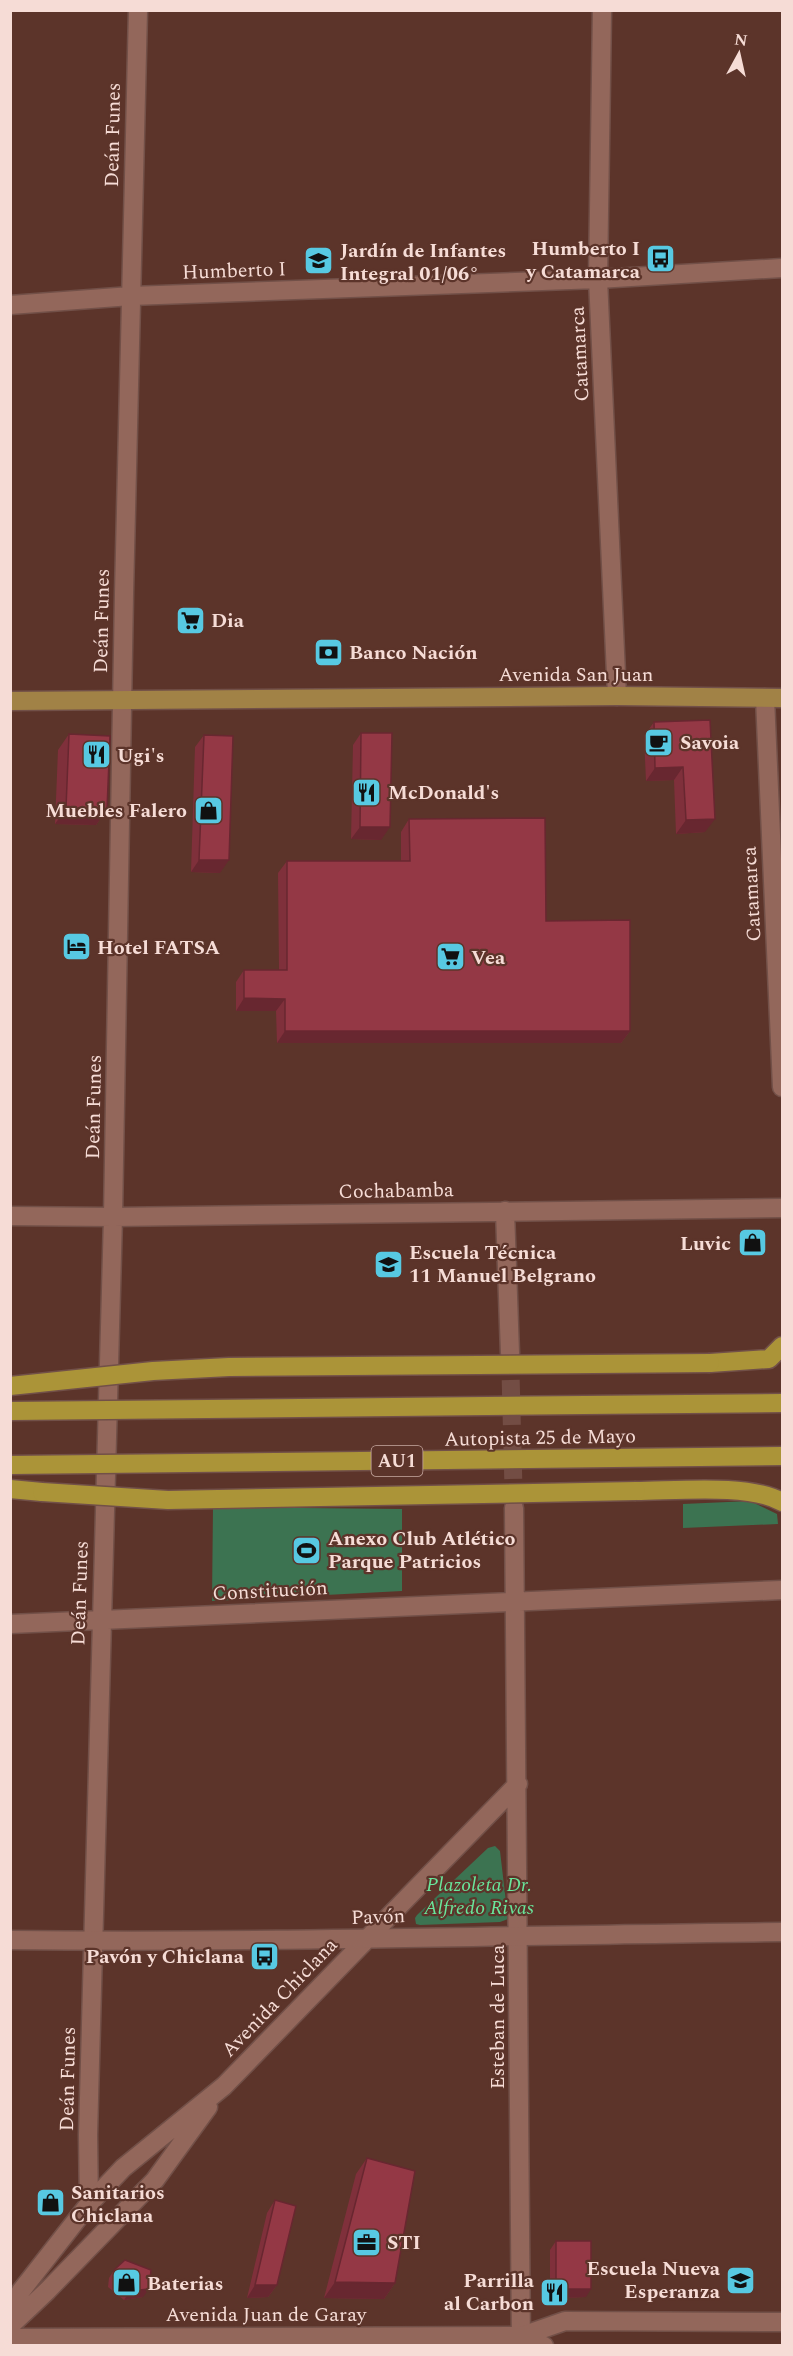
<svg xmlns="http://www.w3.org/2000/svg" width="793" height="2356" font-family="Spectral,serif">
<style>
.green{fill:#3c7351}
.lines{fill:none;stroke-linecap:round;stroke-linejoin:round}
.street-tunnel{stroke:#734d44;stroke-width:18;stroke-dasharray:18 9;stroke-linecap:butt}
.street-casing{stroke:#725048;stroke-width:21}
.secondary-casing{stroke:#725048;stroke-width:21}
.primary-casing{stroke:#725048;stroke-width:21}
.highway-casing{stroke:#725048;stroke-width:21}
.street{stroke:#93675b;stroke-width:18}
.secondary{stroke:#93675b;stroke-width:18}
.primary{stroke:#a18246;stroke-width:18}
.highway{stroke:#ab9438;stroke-width:18}
.highway-bridge-casing{stroke:#725048;stroke-width:21;stroke-linecap:butt}
.highway-bridge{stroke:#ab9438;stroke-width:18}
.wall{fill:#7f303b}
.shaded-wall{fill:#682730}
.building{fill:#943845;stroke:#682730;stroke-width:1.5}
.labels{text-anchor:middle;stroke-width:4.5;stroke-linejoin:round;paint-order:stroke}
.shield{fill:#5c342a;stroke:#c8aaa2;stroke-width:1.5}
.shield-label{font-size:18px;font-weight:bold;fill:#f6dcd6}
.street-label{font-size:20px;fill:#f6dcd6;stroke:#5c342a}
.poi-label{font-size:20px;font-weight:bold;fill:#f6dcd6;stroke:#5c342a;text-anchor:start}
.park-label{font-size:20px;font-style:italic;fill:#69e69b;stroke:#5c342a}
</style>
<rect width="100%" height="100%" fill="#5c342a"/>
<path class="green" d="M750,1501L777,1514L778,1524L683,1528V1504Z
M213,1507L402,1509V1591L212,1601Z
M495,1846L500,1851L508,1919L500,1922L420,1925L416,1924L415,1918L417,1915L488,1848Z"/>
<g class="lines">
<path class="street-tunnel" d="M510,1353L514,1508"/>
<defs>
<path id="street" d="M602,10L598,279L617,696
M10,305L131,296L598,279L782,268
M765,698L782,1087
M505,1211L510,1353
M10,1216L113,1217L782,1208
M514,1508L521,2346
M10,1624L782,1590
M366,1940L518,1784
M89,2204L88,2135L113,1217L124,594L138,10"/>
<path id="secondary" d="M10,1940C268,1943 525,1935 782,1932
M10,2312L21,2291L89,2204L123,2168L224,2086L366,1940
M10,2326L47,2291L155,2180L208,2107
M522,2336L544,2346
M10,2338L522,2336L565,2321L782,2322"/>
<path id="primary" d="M10,701L617,696L782,698"/>
<path id="highway" d="M710,1363L769,1359L782,1346
M10,1489L42,1492
M636,1491C674,1491 749,1483 782,1502"/>
</defs>
<use href="#street" class="street-casing"/>
<use href="#secondary" class="secondary-casing"/>
<use href="#primary" class="primary-casing"/>
<use href="#highway" class="highway-casing"/>
<use href="#street" class="street"/>
<use href="#secondary" class="secondary"/>
<use href="#primary" class="primary"/>
<use href="#highway" class="highway"/>
<defs>
<path id="highway-bridge" d="M10,1386L153,1371L229,1367L710,1363
M10,1411L782,1403
M10,1465L782,1456
M42,1492L168,1500L636,1491"/>
</defs>
<use href="#highway-bridge" class="highway-bridge-casing"/>
<use href="#highway-bridge" class="highway-bridge"/>
</g>
<path class="wall" d="M710,720L705,832L676,834L674,780L646,781L644,736L654,722Z
M361,733L381,840L351,839L353,745Z
M69,734L107,809L96,825L55,824L58,750Z
M204,735L220,873L191,872L195,747Z
M409,819L546,921L630,1031L621,1043H277L276,1011H236V982L244,970H279L278,873L287,861H401V832Z
M367,2158L395,2283L384,2299L324,2298L356,2174Z
M275,2200L277,2285L268,2297L247,2298L267,2213Z
M556,2241L586,2297L558,2298L552,2296L550,2291V2250Z
M114,2270L143,2297L124,2300L108,2287L109,2278Z"/>
<path class="shaded-wall" d="M683,767L674,780L646,781L655,768Z
M66,808L107,809L96,825L55,824Z
M715,819L705,832L676,834L686,820Z
M360,827H390L381,840L351,839Z
M199,860H229L220,873L191,872Z
M244,998L285,999L276,1011H236Z
M285,1031H630L621,1043H277Z
M335,2282L395,2283L384,2299L324,2298Z
M255,2285H277L268,2297L247,2298Z
M558,2287L591,2289L586,2297L558,2298L552,2296Z
M149,2289L143,2297L124,2300L130,2291Z"/>
<path class="building" d="M710,720L715,819L686,820L683,767L655,768L654,722Z
M361,733H392L390,827H360Z
M69,734L110,736L107,809L66,808Z
M204,735L233,736L229,860H199Z
M545,818L546,921L630,920V1031H285V999L244,998V970H287V861H410L409,819Z
M367,2158L415,2171L395,2283L335,2282Z
M275,2200L296,2206L277,2285H255Z
M556,2241H591V2289H564L558,2287L556,2283Z
M125,2260L151,2270L149,2289L130,2291L114,2279V2270Z"/>
<defs>
<symbol id="bus-square" viewBox="-11 -11 22 22"><rect x="-9" y="-9" width="18" height="18" rx="4" fill="#57c9e2" stroke="#5c342a"/><path d="M-5-6H5V4H4V6H2V4H-2V6H-4V4H-5ZM-3.5-4V0h7V-4ZM-3.5 1.2v1.5H-2V1.2ZM2 1.2v1.5H3.5V1.2Z" fill="#111"/></symbol>
<symbol id="school-square" viewBox="-11 -11 22 22"><rect x="-9" y="-9" width="18" height="18" rx="4" fill="#57c9e2" stroke="#5c342a"/><path d="M0-5L7-2L0 1L-7-2ZM-4 1L0 2.5L4 1V4Q0 6-4 4Z" fill="#111"/></symbol>
<symbol id="supermarket-square" viewBox="-11 -11 22 22"><rect x="-9" y="-9" width="18" height="18" rx="4" fill="#57c9e2" stroke="#5c342a"/><path d="M-6-5.5h2.5l.6 2H6L4.5 2H-2.5L-4.4-4H-6ZM-1.5 3.2a1.3 1.3 0 1 0 .1 0ZM3 3.2a1.3 1.3 0 1 0 .1 0Z" fill="#111"/></symbol>
<symbol id="bank-square" viewBox="-11 -11 22 22"><rect x="-9" y="-9" width="18" height="18" rx="4" fill="#57c9e2" stroke="#5c342a"/><path d="M-6-4H6V4H-6ZM0-2.3a2.3 2.3 0 1 0 0 4.6a2.3 2.3 0 1 0 0-4.6Z" fill="#111"/></symbol>
<symbol id="cafe-square" viewBox="-11 -11 22 22"><rect x="-9" y="-9" width="18" height="18" rx="4" fill="#57c9e2" stroke="#5c342a"/><path d="M-5.5-4.5H6V0H3Q3 3.5 0 3.5H-2.5Q-5.5 3.5-5.5 0ZM3-3.2v2h1.7v-2ZM-6 4.5H4V6H-6Z" fill="#111"/></symbol>
<symbol id="restaurant-square" viewBox="-11 -11 22 22"><rect x="-9" y="-9" width="18" height="18" rx="4" fill="#57c9e2" stroke="#5c342a"/><path d="M-5-6h1v4h1v-4h1v4h1v-4h1v5L-1.5 .5V6h-2V.5L-5-1ZM5-6V6H3V1.5H1.5Q1.5-4 5-6Z" fill="#111"/></symbol>
<symbol id="shop-square" viewBox="-11 -11 22 22"><rect x="-9" y="-9" width="18" height="18" rx="4" fill="#57c9e2" stroke="#5c342a"/><path d="M-5-2.5h2.3a2.7 3.5 0 0 1 5.4 0H5L5.5 6h-11ZM-1.5-2.5h3a1.5 2.3 0 0 0-3 0Z" fill="#111"/></symbol>
<symbol id="hotel-square" viewBox="-11 -11 22 22"><rect x="-9" y="-9" width="18" height="18" rx="4" fill="#57c9e2" stroke="#5c342a"/><path d="M-6-4.5h1.5V1H6V5H4.5V3h-9V5H-6ZM-4 0a1.8 1.8 0 1 1 3.6 0ZM.5 0V-2.5h3Q6-2.5 6 0Z" fill="#111"/></symbol>
<symbol id="stadium-square" viewBox="-11 -11 22 22"><rect x="-9" y="-9" width="18" height="18" rx="4" fill="#57c9e2" stroke="#5c342a"/><path d="M0-5a6.5 5 0 1 0 0 10a6.5 5 0 1 0 0-10ZM-3.5-1.8h7v3.6h-7Z" fill="#111"/></symbol>
<symbol id="office-square" viewBox="-11 -11 22 22"><rect x="-9" y="-9" width="18" height="18" rx="4" fill="#57c9e2" stroke="#5c342a"/><path d="M-6-3h4V-5.5h4V-3h4V5H-6ZM-1-4.5V-3h2v-1.5ZM-6 0V1H6V0Z" fill="#111"/></symbol>
</defs>
<g fill-rule="evenodd">
<use href="#bus-square" x="644" y="242" width="33" height="33"/>
<use href="#school-square" x="302" y="244" width="33" height="33"/>
<use href="#supermarket-square" x="174" y="604" width="33" height="33"/>
<use href="#bank-square" x="312" y="636" width="33" height="33"/>
<use href="#cafe-square" x="642" y="726" width="33" height="33"/>
<use href="#restaurant-square" x="80" y="738" width="33" height="33"/>
<use href="#restaurant-square" x="350" y="776" width="33" height="33"/>
<use href="#shop-square" x="192" y="794" width="33" height="33"/>
<use href="#hotel-square" x="60" y="930" width="33" height="33"/>
<use href="#supermarket-square" x="434" y="940" width="33" height="33"/>
<use href="#shop-square" x="736" y="1226" width="33" height="33"/>
<use href="#school-square" x="372" y="1248" width="33" height="33"/>
<use href="#stadium-square" x="290" y="1534" width="33" height="33"/>
<use href="#bus-square" x="248" y="1940" width="33" height="33"/>
<use href="#shop-square" x="34" y="2186" width="33" height="33"/>
<use href="#office-square" x="350" y="2226" width="33" height="33"/>
<use href="#school-square" x="724" y="2264" width="33" height="33"/>
<use href="#shop-square" x="110" y="2266" width="33" height="33"/>
<use href="#restaurant-square" x="538" y="2276" width="33" height="33"/>
</g>
<g class="labels">
<rect class="shield" x="371.5" y="1446" width="51" height="30" rx="4.5"/>
<g class="shield-label">
<text x="397" y="1467">AU1</text>
</g>
<g class="street-label">
<text transform="translate(112 135) rotate(-89)" y="7">Deán Funes</text>
<text transform="translate(234 270) rotate(-2)" y="7">Humberto I</text>
<text transform="translate(579 354) rotate(-93)" y="7">Catamarca</text>
<text transform="translate(101 621) rotate(-89)" y="7">Deán Funes</text>
<text x="576" y="681">Avenida San Juan</text>
<text transform="translate(751 894) rotate(-93)" y="7">Catamarca</text>
<text transform="translate(93 1107) rotate(-89)" y="7">Deán Funes</text>
<text transform="translate(396 1190) rotate(-1)" y="7">Cochabamba</text>
<text transform="translate(540 1437) rotate(-1)" y="7">Autopista 25 de Mayo</text>
<text transform="translate(270 1590) rotate(-3)" y="7">Constitución</text>
<text transform="translate(79 1593) rotate(-88)" y="7">Deán Funes</text>
<text transform="translate(378 1916) rotate(-2)" y="7">Pavón</text>
<text transform="translate(279 1997) rotate(-46)" y="7">Avenida Chiclana</text>
<text transform="translate(497 2017) rotate(-90)" y="7">Esteban de Luca</text>
<text transform="translate(67 2079) rotate(-89)" y="7">Deán Funes</text>
<text x="266" y="2321">Avenida Juan de Garay</text>
</g>
<g class="poi-label">
<text x="640" y="255" text-anchor="end">Humberto I<tspan x="640" dy="23">y Catamarca</tspan></text>
<text x="340" y="257">Jardín de Infantes<tspan x="340" dy="23">Integral 01/06°</tspan></text>
<text x="211" y="627">Dia</text>
<text x="349" y="659">Banco Nación</text>
<text x="680" y="749">Savoia</text>
<text x="117" y="762">Ugi's</text>
<text x="388" y="799">McDonald's</text>
<text x="187" y="817" text-anchor="end">Muebles Falero</text>
<text x="97" y="954">Hotel FATSA</text>
<text x="471" y="964">Vea</text>
<text x="731" y="1250" text-anchor="end">Luvic</text>
<text x="409" y="1259">Escuela Técnica<tspan x="409" dy="23">11 Manuel Belgrano</tspan></text>
<text x="328" y="1545">Anexo Club Atlético<tspan x="328" dy="23">Parque Patricios</tspan></text>
<text x="244" y="1963" text-anchor="end">Pavón y Chiclana</text>
<text x="71" y="2199">Sanitarios<tspan x="71" dy="23">Chiclana</tspan></text>
<text x="387" y="2249">STI</text>
<text x="720" y="2275" text-anchor="end">Escuela Nueva<tspan x="720" dy="23">Esperanza</tspan></text>
<text x="534" y="2287" text-anchor="end">Parrilla<tspan x="534" dy="23">al Carbon</tspan></text>
<text x="147" y="2290">Baterias</text>
</g>
<g class="park-label">
<text x="479" y="1891">Plazoleta Dr.<tspan x="479" dy="23">Alfredo Rivas</tspan></text>
</g>
</g>
<rect width="793" height="2356" fill="none" stroke="#f6dcd6" stroke-width="24"/>
<g transform="translate(739 54) rotate(8)" stroke="#5c342a" stroke-width="4.5" paint-order="stroke">
<path d="M0-4.5L10 22L0 15L-10 22Z" fill="#f6dcd6"/>
<text y="-9" font-size="16" font-weight="bold" text-anchor="middle" fill="#f6dcd6">N</text>
</g>
</svg>
